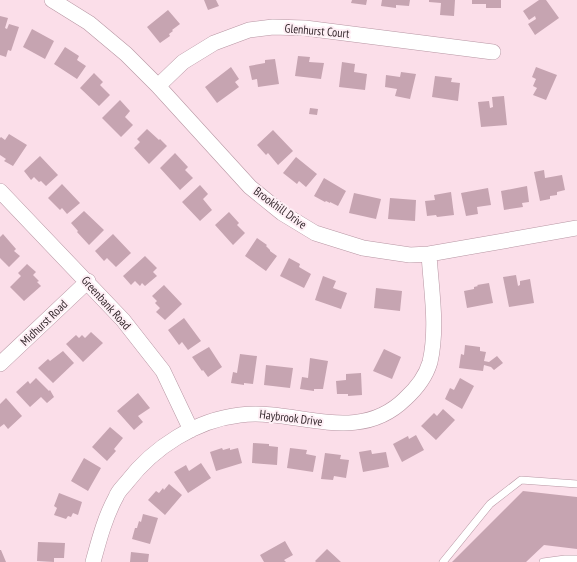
<svg xmlns="http://www.w3.org/2000/svg" width="577" height="562" font-family="'PT Sans Narrow',sans-serif">
<style>
.building{fill:#c6a4b1}
.lines{fill:none;stroke-linecap:round;stroke-linejoin:round}
.service-casing{stroke:#b796a3;stroke-width:8}
.minor-casing{stroke:#b796a3;stroke-width:16}
.service{stroke:#fff;stroke-width:7}
.minor{stroke:#fff;stroke-width:15}
.labels{text-anchor:middle;stroke-width:4;stroke-linejoin:round;paint-order:stroke}
.street-label{font-size:12px;fill:#36292e;stroke:#feeff5}
</style>
<rect width="100%" height="100%" fill="#fbdee9"/>
<path class="building" d="M204,0H216L219,6L208,10Z
M352,0H367L366,5L351,3Z
M382,0H410L409,6L396,5V8L381,6Z
M429,0H455L454,16L440,15L441,3L429,2Z
M472,0H501V8H486V4H472Z
M539,0H546L559,18L535,35L528,24L536,19L535,16L529,20L523,11Z
M168,10L180,24L172,30L173,31L169,34L170,36L160,43L147,27Z
M0,16L8,18L5,28L7,29L9,24L19,27L11,51L8,50L6,57L0,55Z
M32,29L54,41L45,59L23,47Z
M65,47L79,56L77,60L86,66L77,79L54,64Z
M298,56L310,57L309,62L324,63L321,79L295,76Z
M275,59L279,84L258,87L257,79L252,80L249,66L265,63V60Z
M342,62L355,64L354,72L367,74L365,90L339,87Z
M231,67L239,79L235,82L239,87L217,103L205,87Z
M536,67L557,75L546,100L533,95L537,88L533,86L536,79L532,77Z
M401,72L416,74L410,99L395,96L397,89L385,87L386,75L400,77Z
M94,73L103,82L100,85L110,95L99,106L80,88Z
M435,76L452,78L451,82L460,83L458,101L432,97Z
M504,96L507,125L481,127L478,102L489,101L490,108L493,107L492,97Z
M120,100L130,111L125,117L133,125L121,137L102,118Z
M310,108L318,109L317,115L309,114Z
M147,129L159,140L160,139L167,146L149,164L134,148L140,142L137,139Z
M273,130L293,151L278,165L268,153L266,155L257,145Z
M9,134L27,145L13,166L4,161L6,159L0,155V138L1,137L5,140Z
M175,153L188,167L185,170L193,178L180,190L160,168Z
M40,156L58,175L46,186L41,181L39,182L34,177L31,180L24,171Z
M296,157L317,174L306,187L299,181L297,184L283,173Z
M544,170L545,178L562,175L565,190L557,192V195L550,196V199L540,201L534,172Z
M324,178L346,191L338,206L330,202V203L326,201L325,202L314,196Z
M62,184L80,203L67,214L62,208L60,210L48,198Z
M200,185L208,194L203,199L212,210L200,221L182,202Z
M527,186L529,202L522,203L523,207L504,210L501,191Z
M488,188L491,205L477,207L478,214L466,216L461,193Z
M451,192L454,215L437,217L436,215L427,216L425,201L435,200L434,195Z
M354,193L381,199L376,219L349,213Z
M390,198L416,200L415,221L388,219Z
M84,211L104,230L89,245L77,232L78,231L71,223Z
M229,212L239,223L237,225L245,233L233,245L215,225Z
M3,234L16,249L14,251L20,256L9,267L0,258V237Z
M113,234L131,253L116,267L107,258L104,261L95,251Z
M257,238L267,245L266,246L270,250V251L277,256L266,271L245,256Z
M145,256L157,268L153,272L157,276L145,286L142,283L140,286L135,281L131,285L123,276Z
M289,258L300,264L299,267L311,274L304,288L280,276Z
M27,264L36,272L33,275L39,281L37,282L41,286L24,301L10,287L21,276L18,273Z
M516,275L518,286L520,285V281L530,279L534,303L509,307L503,277Z
M323,276L336,281L333,288L347,293L341,309L315,300Z
M489,283L493,303L467,308L464,291L474,289V287L478,286L477,285Z
M164,285L182,304L165,320L156,312L160,308L155,303L157,301L152,296Z
M376,288L402,291L400,311L374,308Z
M184,318L201,341L188,350L182,342L179,345L168,330Z
M91,332L103,343L83,362L66,344L76,335L79,338L82,335L85,338Z
M465,345L480,347V351L486,352L484,361L489,362L497,356L503,363L494,370L491,367L484,365L483,371L459,368L461,354L464,355Z
M209,347L222,367L208,377L203,370L202,371L192,357Z
M384,349L401,357L392,379L373,371Z
M63,351L74,363L53,383L38,368L48,359L50,361Z
M240,354L257,356L253,384L244,383V385L231,383L233,372L237,373Z
M310,358L328,361L323,389H314V391L300,389L302,377L308,378Z
M266,365L293,368L290,388L264,385Z
M361,373L362,395L348,396V394H337L336,381L346,380V374Z
M36,378L49,391L50,390L54,397L47,403L41,397L30,407L16,392L28,381L30,384Z
M460,378L474,386L462,409L445,399L450,388L454,390Z
M138,393L150,408L138,416L143,422L134,430L117,411Z
M6,398L22,416L8,429L4,424L0,427V404Z
M443,409L455,420L436,440L421,426L434,413L437,416Z
M110,427L123,438L114,449L116,451L107,461L92,447Z
M416,435L424,450L402,462L393,444L408,436L409,439Z
M253,443L269,444V446L278,447L277,465L252,463Z
M222,448L223,450L230,448V450L238,448L242,463L216,471L210,452Z
M290,448L307,450L306,454L316,456L313,472L287,468Z
M371,450L372,454L386,452L389,467L363,472L359,452Z
M325,453L341,455L340,459L349,460L346,478L334,476L333,480L321,479Z
M84,458L101,468L88,491L71,481Z
M201,463L211,478L188,493L174,472L186,465L189,471Z
M169,484L182,495L165,515L148,500L156,491L159,493L163,488L164,490Z
M523,491L577,497V549L544,545L526,562H452Z
M59,493L82,502L78,515L73,513L71,517L68,516L66,519L54,515L57,508L54,506Z
M143,514L158,518L150,544L132,539L135,528H137L139,521L141,522Z
M285,541L293,555L284,560L286,562H264L260,555Z
M38,542L65,543L64,558H54V562L37,561Z
M327,549L341,562H316L315,561Z
M0,550H1L6,562H0Z
M131,552L149,554L148,562H130Z"/>
<g class="lines">
<defs>
<path id="service" d="M443,562L490,504L521,480L577,484
M543,562L565,559H577"/>
<path id="minor" d="M52,0L89,23L126,54L158,86L250,187L282,213L315,233L363,248L410,255L429,254L577,228
M158,86L183,62L214,43L249,30L273,27L305,28L493,52
M0,191L123,320L163,371L191,430
M0,364L88,281
M93,562C99,540 105,517 116,497C118,491 123,487 127,482C154,447 196,420 240,415C297,408 357,446 405,399C416,389 426,376 430,362C438,327 431,289 429,254"/>
</defs>
<use href="#service" class="service-casing"/>
<use href="#minor" class="minor-casing"/>
<use href="#service" class="service"/>
<use href="#minor" class="minor"/>
</g>
<g class="labels">
<g class="street-label">
<text transform="translate(317 31) rotate(5)" y="4">Glenhurst Court</text>
<text transform="translate(280 208) rotate(36)" y="4">Brookhill Drive</text>
<text transform="translate(106 303) rotate(48)" y="4">Greenbank Road</text>
<text transform="translate(44 323) rotate(-44)" y="4">Midhurst Road</text>
<text transform="translate(291 418) rotate(7)" y="4">Haybrook Drive</text>
</g>
</g>
</svg>
